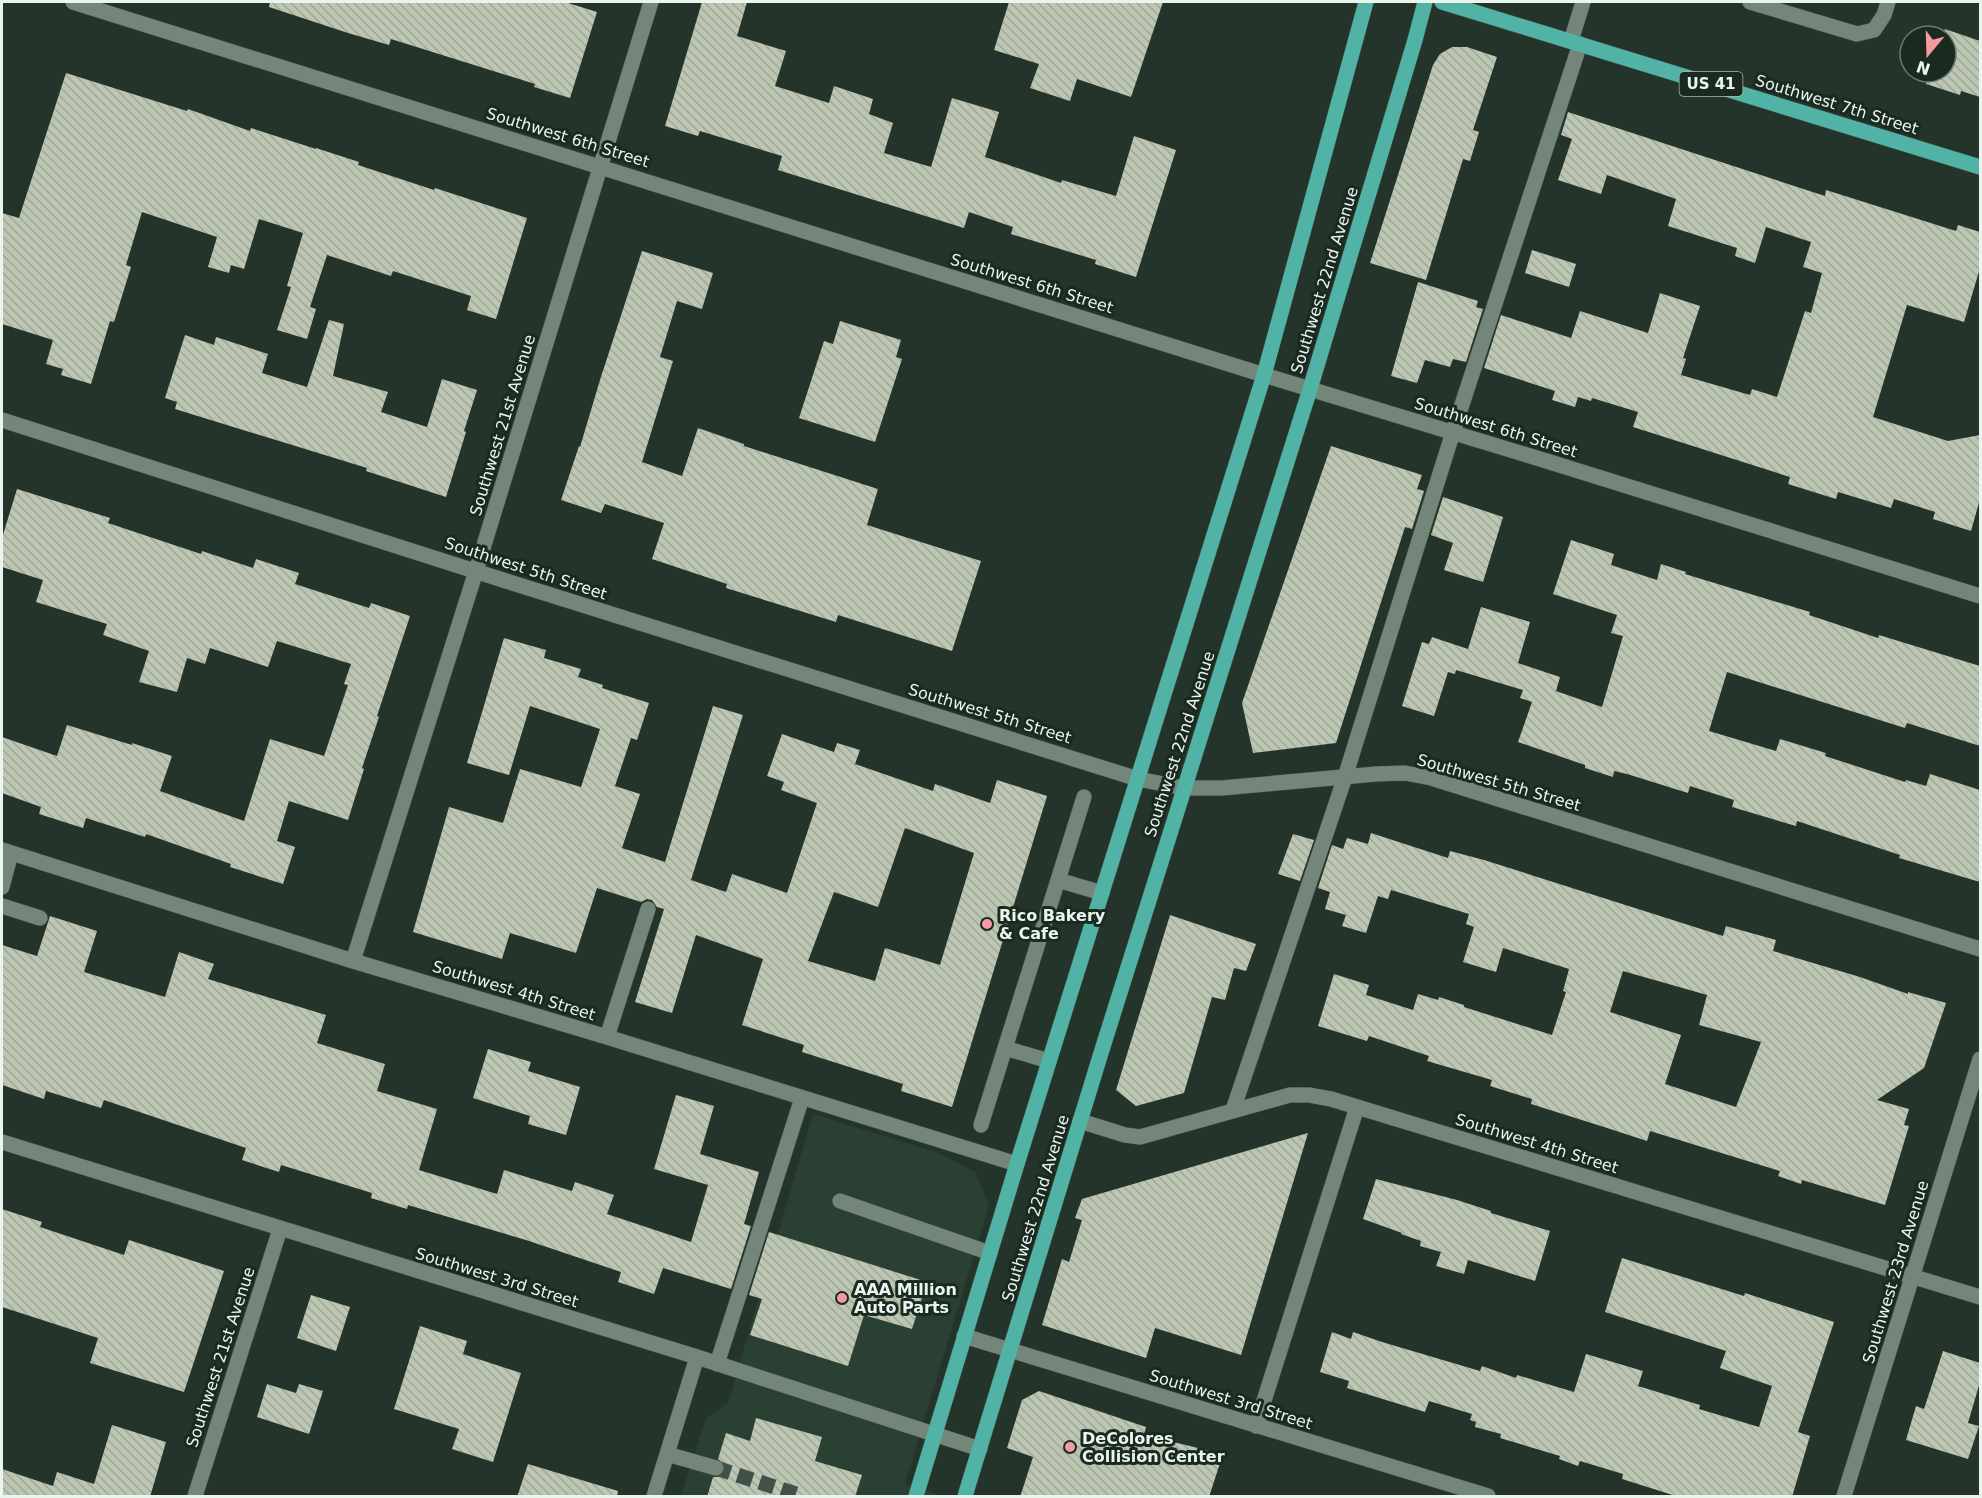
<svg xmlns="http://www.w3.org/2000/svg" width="1982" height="1498" font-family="'DejaVu Sans',sans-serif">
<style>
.built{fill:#2a4032}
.building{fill:url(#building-back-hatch);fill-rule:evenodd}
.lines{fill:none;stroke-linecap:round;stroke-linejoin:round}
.minor-tunnel{stroke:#425148;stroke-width:15;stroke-dasharray:15 8;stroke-linecap:butt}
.minor-casing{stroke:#425048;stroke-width:16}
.major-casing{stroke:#425048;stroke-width:16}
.minor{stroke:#74867a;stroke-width:15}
.major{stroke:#51b3a5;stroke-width:15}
.poi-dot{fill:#f49aa1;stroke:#1b2a20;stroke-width:2}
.labels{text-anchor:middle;stroke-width:6;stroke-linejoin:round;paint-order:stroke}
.shield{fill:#1b2a20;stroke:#adb8b1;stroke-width:1.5}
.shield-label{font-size:15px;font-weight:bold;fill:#ebf5ef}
.street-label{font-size:16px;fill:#ebf5ef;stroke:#1b2a20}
.poi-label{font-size:16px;font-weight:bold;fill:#ebf5ef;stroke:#1b2a20;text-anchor:start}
</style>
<defs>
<pattern id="building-back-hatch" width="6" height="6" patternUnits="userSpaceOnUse" patternTransform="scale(1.5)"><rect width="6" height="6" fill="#bdc6b3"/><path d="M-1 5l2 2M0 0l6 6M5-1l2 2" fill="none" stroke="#9fa798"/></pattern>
</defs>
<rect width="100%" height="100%" fill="#24342a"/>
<path class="built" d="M813,1114L939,1153L975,1172L989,1205L905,1484L943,1496H681L706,1418L728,1403Z"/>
<path class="building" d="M270,2H565L597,12L570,98L534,87L535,84L391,39L389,45L348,33L269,7Z
M702,2H747L737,36L786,51L775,86L829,103L834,86L873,99L869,114L893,123L884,153L931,167L952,98L999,112L985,157L1061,183L1062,180L1116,196L1134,136L1176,150L1136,277L1095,264L1096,260L1011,234L1013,227L969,212L964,228L778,170L782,156L700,131L698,136L665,126Z
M1009,2H1163L1131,97L1077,79L1070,101L1030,88L1039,64L994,50Z
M1945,29L1980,41V97L1961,91L1960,95L1926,84L1930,72H1946V36H1943Z
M1452,47H1467L1497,57L1473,130L1479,132L1470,161L1463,159L1426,280L1370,263L1433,65L1440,54Z
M66,73L187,111L188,109L250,131L251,128L316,149V148L359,162L358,165L434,190L435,188L527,218L496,319L467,310L471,296L393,271L391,276L327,255L310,307L316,309L307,339L277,330L291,287L287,286L303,233L259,219L244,269L231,265L229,273L208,267L217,237L142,212L126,265L131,267L114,322L110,321L91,384L61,375L63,369L46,364L53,340L2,324V213L19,218Z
M1568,112L1825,196L1826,190L1956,231L1958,225L1980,232V268L1964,322L1907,305L1873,417L1948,441L1980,435V499L1971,531L1933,519L1935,512L1894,499L1891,508L1838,492L1836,499L1788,484L1790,477L1633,427L1638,412L1592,398L1591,401L1578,397L1575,407L1552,400L1555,391L1484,368L1501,315L1571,338L1580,311L1648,333L1660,293L1700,306L1683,358L1686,359L1681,375L1750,395L1752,389L1777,397L1805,311L1811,313L1822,273L1803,267L1811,242L1766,227L1755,263L1735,256L1737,248L1668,226L1676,199L1607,175L1601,194L1558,180L1572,139L1561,135Z
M1532,250L1576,264L1569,287L1525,273Z
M642,251L713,273L702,309L677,301L660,357L673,361L642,462L682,476L698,428L744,444V446L878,489L867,525L981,561L952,651L838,615L836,622L726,588L727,584L652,559L664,523L605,504L601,513L561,500L579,446L580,447L600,380Z
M1418,282L1478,301L1476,307L1483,309L1466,362L1453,359L1450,367L1425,360L1417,383L1391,376Z
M329,320L344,324L333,376L388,392L381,412L427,427L442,379L477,390L464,431L466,432L446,497L366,471L367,468L175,409L177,402L165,398L185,335L214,345L216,337L268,354L262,373L307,387Z
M840,321L901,340L896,357L902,359L875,442L799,418L824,341L833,344Z
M1331,446L1422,475L1417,489L1424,491L1412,529L1405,527L1336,743L1253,753L1242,703Z
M17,489L110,518L108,523L201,554L202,551L253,568L256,559L299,573L295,584L369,608L371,603L410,616L377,716L379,717L362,768L364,769L348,820L289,801L277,841L295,847L283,884L230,867L231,864L146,834L145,837L86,818L83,828L39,814L41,807L2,793V737L57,756L67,725L132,745V743L172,756L160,791L244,821L270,739L324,756L348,685L344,684L351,664L277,641L268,667L210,648L205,664L187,658L177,692L139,682L149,651L103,635L107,624L36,602L43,580L2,567V538Z
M1443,497L1503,517L1483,582L1444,570L1453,543L1431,535Z
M1571,540L1614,554L1611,565L1657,580L1661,564L1686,572L1685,574L1810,612L1809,615L1878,638L1879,635L1980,666V746L1907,723L1905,728L1727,672L1709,731L1776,751L1780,739L1826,753L1825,756L1905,782L1906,780L1926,786L1930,774L1980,790V882L1899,858L1900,855L1797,821L1796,826L1732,807L1734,800L1690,786L1688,793L1627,774L1614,771L1613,777L1585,768V765L1518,742L1532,702L1520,698L1523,690L1456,670L1455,674L1448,672L1434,716L1402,706L1422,642L1429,644L1432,637L1468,649L1481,607L1530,622L1518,663L1560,677L1556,691L1602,707L1623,636L1611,633L1617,615L1553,594Z
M504,638L546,650L544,658L581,669L578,677L603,685L602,688L649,703L637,740L631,738L615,786L640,794L622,848L665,862L713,706L743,715L691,880L726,892L732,874L787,893L817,803L781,790L784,782L767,776L782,734L834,752L837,743L860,750L855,764L933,791L935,784L990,803L997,780L1047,796L952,1107L901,1091L903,1084L802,1052L804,1045L742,1025L763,959L696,935L672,1013L635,1002L664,909L657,907L652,900L647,899L641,902L597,888L576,953L510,933L502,959L413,932L449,807L503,823L520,769L581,787L600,729L530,706L509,775L467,763ZM905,828L974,853L940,965L885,948L875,981L808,961L834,892L878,907Z
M1371,833L1448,858L1450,851L1484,860L1723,936L1726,926L1776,940L1773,951L1860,977L1908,994V992L1946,1003L1924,1068L1877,1100L1909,1109L1904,1125L1909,1126L1885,1205L1802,1180L1801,1184L1778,1176L1780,1171L1650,1131L1647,1141L1604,1127L1531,1104L1532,1099L1490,1086L1492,1080L1427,1061L1429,1056L1369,1036L1367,1041L1318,1026L1334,974L1369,985L1366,995L1413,1010L1418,994L1438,1000L1439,997L1464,1005V1007L1552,1035L1566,992L1563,991L1569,969L1503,948L1496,972L1463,962L1474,927L1466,924L1469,914L1391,890L1388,899L1378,896L1366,933L1342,926L1346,915L1325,909L1330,892L1318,888L1332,845L1343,849L1347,838L1368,844ZM1623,971L1707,995L1699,1025L1761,1042L1736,1107L1665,1084L1681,1035L1610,1012Z
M1293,834L1314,840L1300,881L1278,874Z
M1170,915L1256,944L1246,971L1234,968L1225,1000L1212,997L1184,1093L1136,1106L1116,1090Z
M50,916L97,931L84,972L165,997L179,952L214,964L208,979L326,1015L317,1043L385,1064L377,1091L437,1109L419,1170L497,1194L504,1170L572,1191L575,1182L614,1195L607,1214L691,1242L708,1185L654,1169L676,1095L714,1106L700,1154L759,1172L744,1224L751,1226L731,1289L663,1268L654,1294L618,1282L621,1272L526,1240L408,1205L407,1209L371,1198L372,1193L281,1165L279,1172L242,1160L246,1148L104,1100L101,1108L46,1091L44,1099L2,1085V945L37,956Z
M488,1049L531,1062L528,1071L580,1087L566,1135L528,1124L530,1116L473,1098Z
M1308,1133L1241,1355L1155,1328L1146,1358L1042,1325L1062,1259L1069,1262L1082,1220L1075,1218L1082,1199Z
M1376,1179L1457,1200L1491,1211V1213L1550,1231L1535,1281L1468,1260L1464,1274L1436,1266L1441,1252L1420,1246L1421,1241L1401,1234L1402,1233L1363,1219Z
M2,1209L42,1222L40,1227L124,1255L129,1240L224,1271L184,1392L90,1363L98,1338L2,1307Z
M769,1232L927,1282L912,1329L864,1315L848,1366L750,1335L762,1299L749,1295Z
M1622,1258L1744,1296L1745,1293L1834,1322L1798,1432L1810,1436L1792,1497H1679L1622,1479L1623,1474L1580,1461L1578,1466L1559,1459L1560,1456L1500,1438L1501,1434L1475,1427L1476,1422L1470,1420L1472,1414L1429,1401L1425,1412L1347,1388L1349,1381L1320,1372L1332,1332L1351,1339L1353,1332L1382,1342L1480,1371L1482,1366L1516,1378L1517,1375L1574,1392L1586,1354L1643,1371L1638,1386L1700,1405L1699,1409L1759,1427L1772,1386L1720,1368L1726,1351L1605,1312Z
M311,1295L350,1307L336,1351L297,1338Z
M420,1326L467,1341L463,1354L521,1373L493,1462L452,1449L459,1429L394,1409Z
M1943,1351L1980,1363V1382L1968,1423L1979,1426L1968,1459L1906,1440L1916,1406L1924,1409Z
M267,1384L296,1393L299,1384L323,1391L309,1434L257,1417Z
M1039,1391L1146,1427L1144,1435L1223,1454L1209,1497H1020L1033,1457L1007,1448L1022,1400Z
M756,1418L822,1437L815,1461L862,1475L855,1497H707L713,1477H719L725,1471V1465L718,1459L726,1433L750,1441Z
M112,1425L166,1442L150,1497H2V1469L53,1486L57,1472L94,1484Z
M528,1464L618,1491L617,1497H517Z"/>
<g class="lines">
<path class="minor-tunnel" d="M716,1468L802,1496"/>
<defs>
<path id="minor" d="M73,2L1264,375L1553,463L1980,596
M1750,2L1857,34L1874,30L1884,15L1888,2
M1571,41L1583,2
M2,420L506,581L1138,779L1184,788H1222L1376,774L1405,773L1431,778L1980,949
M2,850L353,961L607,1037L1017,1164
M1058,880L1084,797
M2,887L11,853
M2,906L40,918
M353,961L476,571L651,2
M607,1037L648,909
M1005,1048L1058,880L1102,893
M1233,1110L1345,777L1453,432L1580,44
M1080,1121L1125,1135L1140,1137L1290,1095H1309L1331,1099L1980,1297
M981,1125L1005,1048L1049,1061
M2,1142L697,1357L980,1449
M840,1201L990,1253
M964,1336L1488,1496
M717,1364L802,1098
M1256,1426L1357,1107
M667,1454L716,1468
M195,1496L280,1229
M654,1496L697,1357
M1844,1496L1980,1059"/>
<path id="major" d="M1442,2L1980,167
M916,1496L1017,1164L1264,375L1366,2
M965,1496L1101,1053L1310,389L1415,40L1425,2"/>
</defs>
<use href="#minor" class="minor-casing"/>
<use href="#major" class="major-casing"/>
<use href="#minor" class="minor"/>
<use href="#major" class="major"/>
</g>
<g class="poi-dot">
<circle cx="987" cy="924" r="6"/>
<circle cx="842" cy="1298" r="6"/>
<circle cx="1070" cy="1447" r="6"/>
</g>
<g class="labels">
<rect class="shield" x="1679.5" y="72" width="63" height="24" rx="4.5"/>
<g class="shield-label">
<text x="1711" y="89">US 41</text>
</g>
<g class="street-label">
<text transform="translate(1837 104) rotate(17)" y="6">Southwest 7th Street</text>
<text transform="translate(568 137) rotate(17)" y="6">Southwest 6th Street</text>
<text transform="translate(1324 280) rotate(-73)" y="6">Southwest 22nd Avenue</text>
<text transform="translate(1032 283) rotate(17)" y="6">Southwest 6th Street</text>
<text transform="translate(502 425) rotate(-73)" y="6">Southwest 21st Avenue</text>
<text transform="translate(1496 427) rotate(17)" y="6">Southwest 6th Street</text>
<text transform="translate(526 568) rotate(18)" y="6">Southwest 5th Street</text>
<text transform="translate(990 713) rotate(17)" y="6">Southwest 5th Street</text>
<text transform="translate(1179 744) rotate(-72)" y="6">Southwest 22nd Avenue</text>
<text transform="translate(1499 782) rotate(16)" y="6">Southwest 5th Street</text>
<text transform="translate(514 990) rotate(17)" y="6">Southwest 4th Street</text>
<text transform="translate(1537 1143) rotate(17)" y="6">Southwest 4th Street</text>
<text transform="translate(1035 1208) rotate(-73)" y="6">Southwest 22nd Avenue</text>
<text transform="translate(1895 1272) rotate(-73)" y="6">Southwest 23rd Avenue</text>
<text transform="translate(497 1277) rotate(17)" y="6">Southwest 3rd Street</text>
<text transform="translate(220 1357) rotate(-72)" y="6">Southwest 21st Avenue</text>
<text transform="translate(1231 1399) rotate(17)" y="6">Southwest 3rd Street</text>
</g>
<g class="poi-label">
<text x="999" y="921">Rico Bakery<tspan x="999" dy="18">&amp; Cafe</tspan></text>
<text x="854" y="1295">AAA Million<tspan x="854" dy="18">Auto Parts</tspan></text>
<text x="1082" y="1444">DeColores<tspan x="1082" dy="18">Collision Center</tspan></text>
</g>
</g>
<rect width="1982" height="1498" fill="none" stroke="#ebf5ef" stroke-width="6"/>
<g transform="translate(1928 54) rotate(199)"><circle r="28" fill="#1b2a20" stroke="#6e7b73" stroke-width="1.5"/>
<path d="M0-4.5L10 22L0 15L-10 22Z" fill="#f49aa1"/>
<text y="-9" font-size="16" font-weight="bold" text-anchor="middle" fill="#ebf5ef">N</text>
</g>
</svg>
